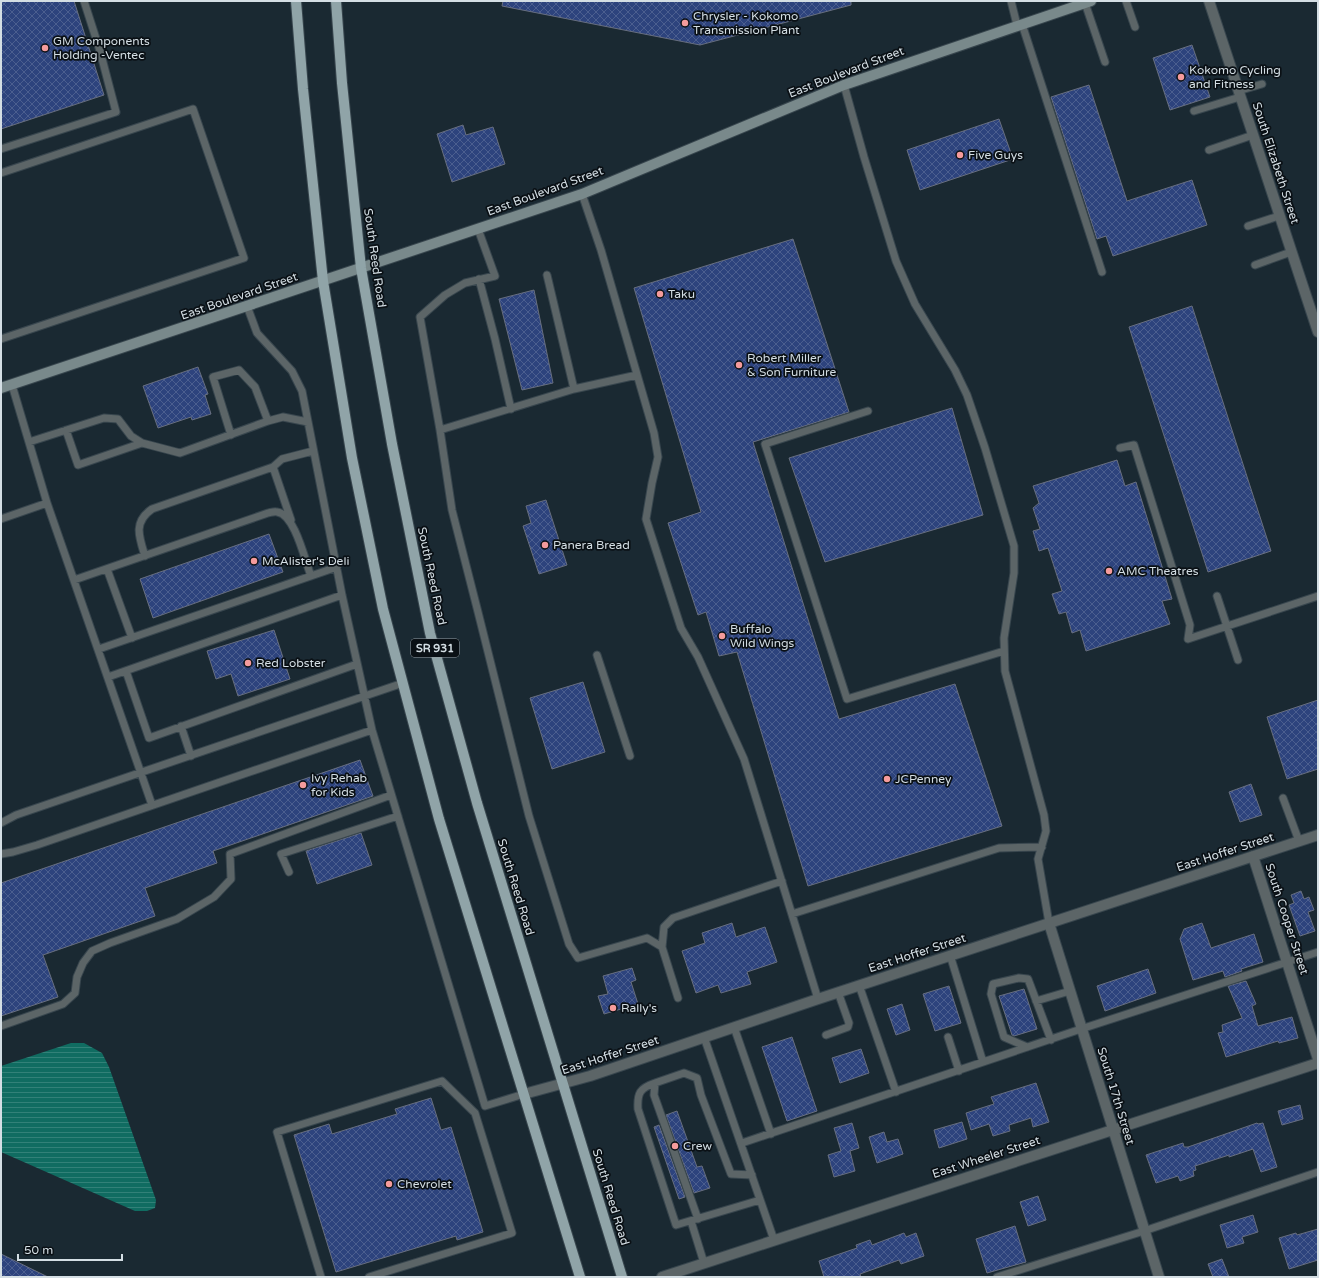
<svg xmlns="http://www.w3.org/2000/svg" width="1319" height="1278" font-family="'Varela Round',sans-serif">
<style>
.water{fill:url(#water-rules)}
.building{fill:url(#building-cross-hatch);stroke:#676e7f}
.lines{fill:none;stroke-linecap:round;stroke-linejoin:round}
.lane-casing{stroke:#38464e;stroke-width:9}
.street-casing{stroke:#38464e;stroke-width:12}
.secondary-casing{stroke:#38464e;stroke-width:12}
.primary-casing{stroke:#38464e;stroke-width:12}
.lane{stroke:#5c6567;stroke-width:7}
.street{stroke:#5c6567;stroke-width:10}
.secondary{stroke:#79898b;stroke-width:10}
.primary{stroke:#90a4a8;stroke-width:10}
.poi-dot{fill:#f59b9c;stroke:#0a1015;stroke-width:1.5}
.labels{text-anchor:middle;stroke-width:3.5;stroke-linejoin:round;paint-order:stroke}
.shield{fill:#0a1015;stroke:#97a0a6;stroke-width:1}
.shield-label{font-size:11px;font-weight:bold;fill:#d4dee4}
.poi-label{font-size:12px;fill:#d4dee4;stroke:#0a1015;text-anchor:start}
.street-label{font-size:12px;fill:#d4dee4;stroke:#0a1015}
</style>
<defs>
<pattern id="water-rules" width="6" height="5" patternUnits="userSpaceOnUse"><rect width="6" height="5" fill="#106c61"/><path d="M0 2.5h6" fill="none" stroke="#328178"/></pattern>
<pattern id="building-cross-hatch" width="8" height="8" patternUnits="userSpaceOnUse"><rect width="8" height="8" fill="#2d437d"/><path d="M0 0l8 8M0 8l8-8" fill="none" stroke="#4b5e8f"/></pattern>
</defs>
<rect width="100%" height="100%" fill="#1a2932"/>
<path class="water" d="M71,1043H84L102,1053L109,1067L156,1200L155,1208L147,1211H135L1,1152V1066Z"/>
<path class="building" d="M1,1H74L104,95L1,129Z
M503,1H851V5L700,45L502,6Z
M1192,45L1210,97L1170,110L1153,58Z
M1089,85L1127,201L1192,180L1207,225L1113,256L1106,236L1097,239L1051,97Z
M999,119L1013,159L920,190L907,150Z
M463,125L466,135L493,127L505,164L452,182L437,134Z
M793,239L849,412L753,442L839,719L955,684L1002,826L808,886L737,652L719,656L706,612L698,615L668,523L701,512L634,288Z
M534,290L553,383L522,390L499,299Z
M1192,306L1271,551L1208,572L1129,327Z
M198,367L208,394L205,395L211,414L192,420L191,417L158,428L143,386Z
M952,408L983,515L825,562L789,458Z
M1117,460L1125,486L1136,482L1172,599L1162,601L1170,624L1086,651L1080,630L1072,633L1066,612L1059,614L1052,594L1062,591L1048,548L1039,551L1033,531L1040,529L1033,508L1039,503L1033,486Z
M546,500L567,565L539,574L523,526L531,523L526,506Z
M269,534L283,572L153,618L140,579Z
M274,630L290,679L238,696L231,674L216,679L207,651Z
M583,682L605,752L552,769L530,698Z
M1318,700V769L1287,779L1267,717Z
M360,760L373,796L213,851L217,863L145,888L155,916L43,955L58,997L1,1016V883Z
M1251,784L1262,815L1240,822L1229,792Z
M361,833L372,865L317,884L306,851Z
M1301,891L1304,899L1309,897L1314,910L1308,912L1315,931L1300,936L1289,905L1294,903L1291,895Z
M732,923L736,937L765,927L777,962L747,972L751,984L721,993L718,985L696,993L682,951L705,943L702,933Z
M1202,923L1211,948L1254,934L1263,962L1241,969L1242,971L1225,977L1223,971L1193,980L1180,939L1184,929Z
M632,968L636,980L631,982L638,1004L604,1014L598,996L608,994L603,976Z
M1148,969L1156,993L1105,1011L1097,986Z
M1246,981L1256,1004L1252,1006L1258,1026L1292,1017L1298,1038L1279,1043L1278,1041L1226,1057L1218,1033L1223,1032L1222,1025L1242,1018L1228,986Z
M949,986L961,1023L935,1031L923,994Z
M1024,989L1037,1029L1014,1036L1012,1035L999,996Z
M902,1004L910,1030L896,1035L887,1009Z
M792,1037L817,1111L787,1121L762,1047Z
M861,1049L869,1073L840,1083L832,1058Z
M1036,1083L1049,1122L1033,1127L1031,1118L1009,1125L1010,1131L993,1136L989,1124L971,1130L966,1113L994,1104L991,1097Z
M431,1098L441,1130L451,1127L483,1232L457,1240L456,1236L336,1272L294,1135L329,1124L332,1134L397,1114L395,1109Z
M1300,1105L1303,1119L1282,1125L1278,1111Z
M677,1111L697,1167L702,1166L710,1188L694,1193L666,1115Z
M962,1122L967,1139L939,1148L934,1130Z
M852,1123L859,1148L850,1151L855,1171L834,1177L828,1155L841,1151L834,1128Z
M1257,1123L1258,1124L1263,1123L1277,1167L1261,1172L1253,1149L1229,1157V1155L1195,1166L1196,1170L1193,1171L1194,1176L1180,1181L1178,1176L1156,1183L1146,1155L1183,1143L1184,1147H1188Z
M659,1125L685,1197L679,1199L654,1127Z
M884,1132L887,1142L898,1139L903,1154L877,1163L869,1137Z
M1038,1196L1046,1220L1028,1226L1020,1202Z
M1253,1215L1258,1232L1242,1237L1244,1243L1227,1248L1220,1225Z
M1015,1226L1026,1262L987,1273L976,1239Z
M1318,1229V1260L1289,1269L1279,1238L1296,1233L1297,1235Z
M904,1233L906,1237L916,1233L924,1256L901,1264L899,1260L860,1274L861,1277H824L819,1261L857,1248L856,1245L870,1240L872,1245Z
M1,1254L48,1277H1Z
M1222,1259L1229,1277H1213L1208,1264Z"/>
<g class="lines">
<defs>
<path id="lane" d="M1011,1L1017,25
M1126,1L1135,27
M1085,3L1105,62
M1022,24L1102,272
M844,85L864,157L896,261L915,304L955,370L967,395L985,448L1014,546V573L1004,638L1005,671L1044,815L1046,831L1038,859L1049,923
M1238,91L1262,84
M1194,111L1240,97
M1,149L116,112L100,51L84,1
M1209,150L1253,135
M1,173L193,109L244,258L1,339
M582,194L601,250L654,433L658,457L652,483L646,519L681,628L698,657L744,759L818,999
M1248,226L1279,216
M478,229L495,276L465,283L445,295L420,317L440,430L574,389L637,375
M1255,265L1291,252
M547,275L574,389
M479,279L495,339L511,409
M247,306L257,333L292,371L302,391L342,595L372,730L485,1106L524,1094
M12,385L47,503L152,805
M868,411L765,444L847,699L1004,651
M66,430L78,465L142,443
M440,430L452,510L478,612L529,816L569,944L578,958L647,938L662,947L678,998
M231,435L213,377L239,370L255,387L268,421
M29,442L104,418L118,419L131,436L142,443L180,453L268,421L283,417L308,422
M1120,448L1134,445L1190,625L1188,639L1318,596
M273,467L291,520
M1,519L47,503
M145,556C139,537 133,522 152,509L273,467L282,459L313,451
M107,569L132,638
M74,580L268,513C270,513 274,511 277,512C295,514 305,561 311,576
M1217,596L1238,660
M99,649L337,567
M597,655L630,756
M126,671L149,738L357,664
M108,677L342,595
M181,726L191,756
M1283,798L1299,841
M1,823L16,815L403,683
M1,854L13,852L37,845L372,730
M289,872L281,854L398,816
M792,914L999,848L1042,847
M662,947L664,927L673,918L782,881
M950,955L983,1062
M859,985L896,1092
M1036,1001L1070,991
M1,1026L63,1004L75,993L77,977L83,963L92,951L110,943L177,919L214,897L231,879L230,854L391,795
M734,1027L771,1134
M826,1035L848,1027L849,1023L838,992
M704,1037L774,1240
M948,1037L959,1071
M1027,1047L1004,1037L991,994L993,984L1019,978L1028,979L1051,1040
M655,1083C640,1088 637,1093 638,1109L676,1225L760,1200
M742,1143L1081,1029L1318,952
M698,1219L654,1095L655,1083L684,1073L697,1078L701,1095L731,1174L752,1175
M691,1221L704,1263
M321,1277L277,1132L442,1081L475,1113L512,1233L369,1277
M997,1277L1144,1231L1318,1172"/>
<path id="street" d="M1209,1L1318,332
M1253,856L1318,1059
M1049,923L1159,1277
M524,1094L590,1076L818,999L1318,835
M662,1277L1318,1063"/>
<path id="secondary" d="M1,388L582,194L844,85L1091,1"/>
<path id="primary" d="M296,1L303,89L323,281L352,458L383,609L439,819L580,1277
M336,1L342,83L361,268L392,444L430,633L477,803L622,1277"/>
</defs>
<use href="#lane" class="lane-casing"/>
<use href="#street" class="street-casing"/>
<use href="#secondary" class="secondary-casing"/>
<use href="#primary" class="primary-casing"/>
<use href="#lane" class="lane"/>
<use href="#street" class="street"/>
<use href="#secondary" class="secondary"/>
<use href="#primary" class="primary"/>
</g>
<g class="poi-dot">
<circle cx="685" cy="23" r="4"/>
<circle cx="45" cy="48" r="4"/>
<circle cx="1181" cy="77" r="4"/>
<circle cx="960" cy="155" r="4"/>
<circle cx="660" cy="294" r="4"/>
<circle cx="739" cy="365" r="4"/>
<circle cx="545" cy="545" r="4"/>
<circle cx="254" cy="561" r="4"/>
<circle cx="1109" cy="571" r="4"/>
<circle cx="722" cy="636" r="4"/>
<circle cx="248" cy="663" r="4"/>
<circle cx="887" cy="779" r="4"/>
<circle cx="303" cy="785" r="4"/>
<circle cx="613" cy="1008" r="4"/>
<circle cx="675" cy="1146" r="4"/>
<circle cx="389" cy="1184" r="4"/>
</g>
<g class="labels">
<rect class="shield" x="411" y="639" width="48" height="18" rx="3"/>
<g class="shield-label">
<text x="435" y="652">SR 931</text>
</g>
<g class="poi-label">
<text x="693" y="20">Chrysler - Kokomo<tspan x="693" dy="14">Transmission Plant</tspan></text>
<text x="53" y="45">GM Components<tspan x="53" dy="14">Holding -Ventec</tspan></text>
<text x="1189" y="74">Kokomo Cycling<tspan x="1189" dy="14">and Fitness</tspan></text>
<text x="968" y="159">Five Guys</text>
<text x="668" y="298">Taku</text>
<text x="747" y="362">Robert Miller<tspan x="747" dy="14">&amp; Son Furniture</tspan></text>
<text x="553" y="549">Panera Bread</text>
<text x="262" y="565">McAlister's Deli</text>
<text x="1117" y="575">AMC Theatres</text>
<text x="730" y="633">Buffalo<tspan x="730" dy="14">Wild Wings</tspan></text>
<text x="256" y="667">Red Lobster</text>
<text x="311" y="782">Ivy Rehab<tspan x="311" dy="14">for Kids</tspan></text>
<text x="895" y="783">JCPenney</text>
<text x="621" y="1012">Rally's</text>
<text x="683" y="1150">Crew</text>
<text x="397" y="1188">Chevrolet</text>
</g>
<g class="street-label">
<text transform="translate(846 72) rotate(-21)" y="4">East Boulevard Street</text>
<text transform="translate(1276 163) rotate(72)" y="4">South Elizabeth Street</text>
<text transform="translate(545 191) rotate(-20)" y="4">East Boulevard Street</text>
<text transform="translate(375 258) rotate(82)" y="4">South Reed Road</text>
<text transform="translate(239 296) rotate(-19)" y="4">East Boulevard Street</text>
<text transform="translate(432 576) rotate(78)" y="4">South Reed Road</text>
<text transform="translate(1225 852) rotate(-18)" y="4">East Hoffer Street</text>
<text transform="translate(516 887) rotate(73)" y="4">South Reed Road</text>
<text transform="translate(1287 919) rotate(72)" y="4">South Cooper Street</text>
<text transform="translate(917 953) rotate(-18)" y="4">East Hoffer Street</text>
<text transform="translate(610 1055) rotate(-18)" y="4">East Hoffer Street</text>
<text transform="translate(1116 1096) rotate(73)" y="4">South 17th Street</text>
<text transform="translate(986 1157) rotate(-18)" y="4">East Wheeler Street</text>
<text transform="translate(611 1197) rotate(73)" y="4">South Reed Road</text>
</g>
</g>
<rect width="1319" height="1278" fill="none" stroke="#d4dee4" stroke-width="4"/>
<path d="M18 1254v6h104v-6" fill="none" stroke="#d4dee4" stroke-width="2"/>
<text x="24" y="1254" font-size="12" fill="#d4dee4" stroke="#0a1015" stroke-width="3" paint-order="stroke">50 m</text>
</svg>
